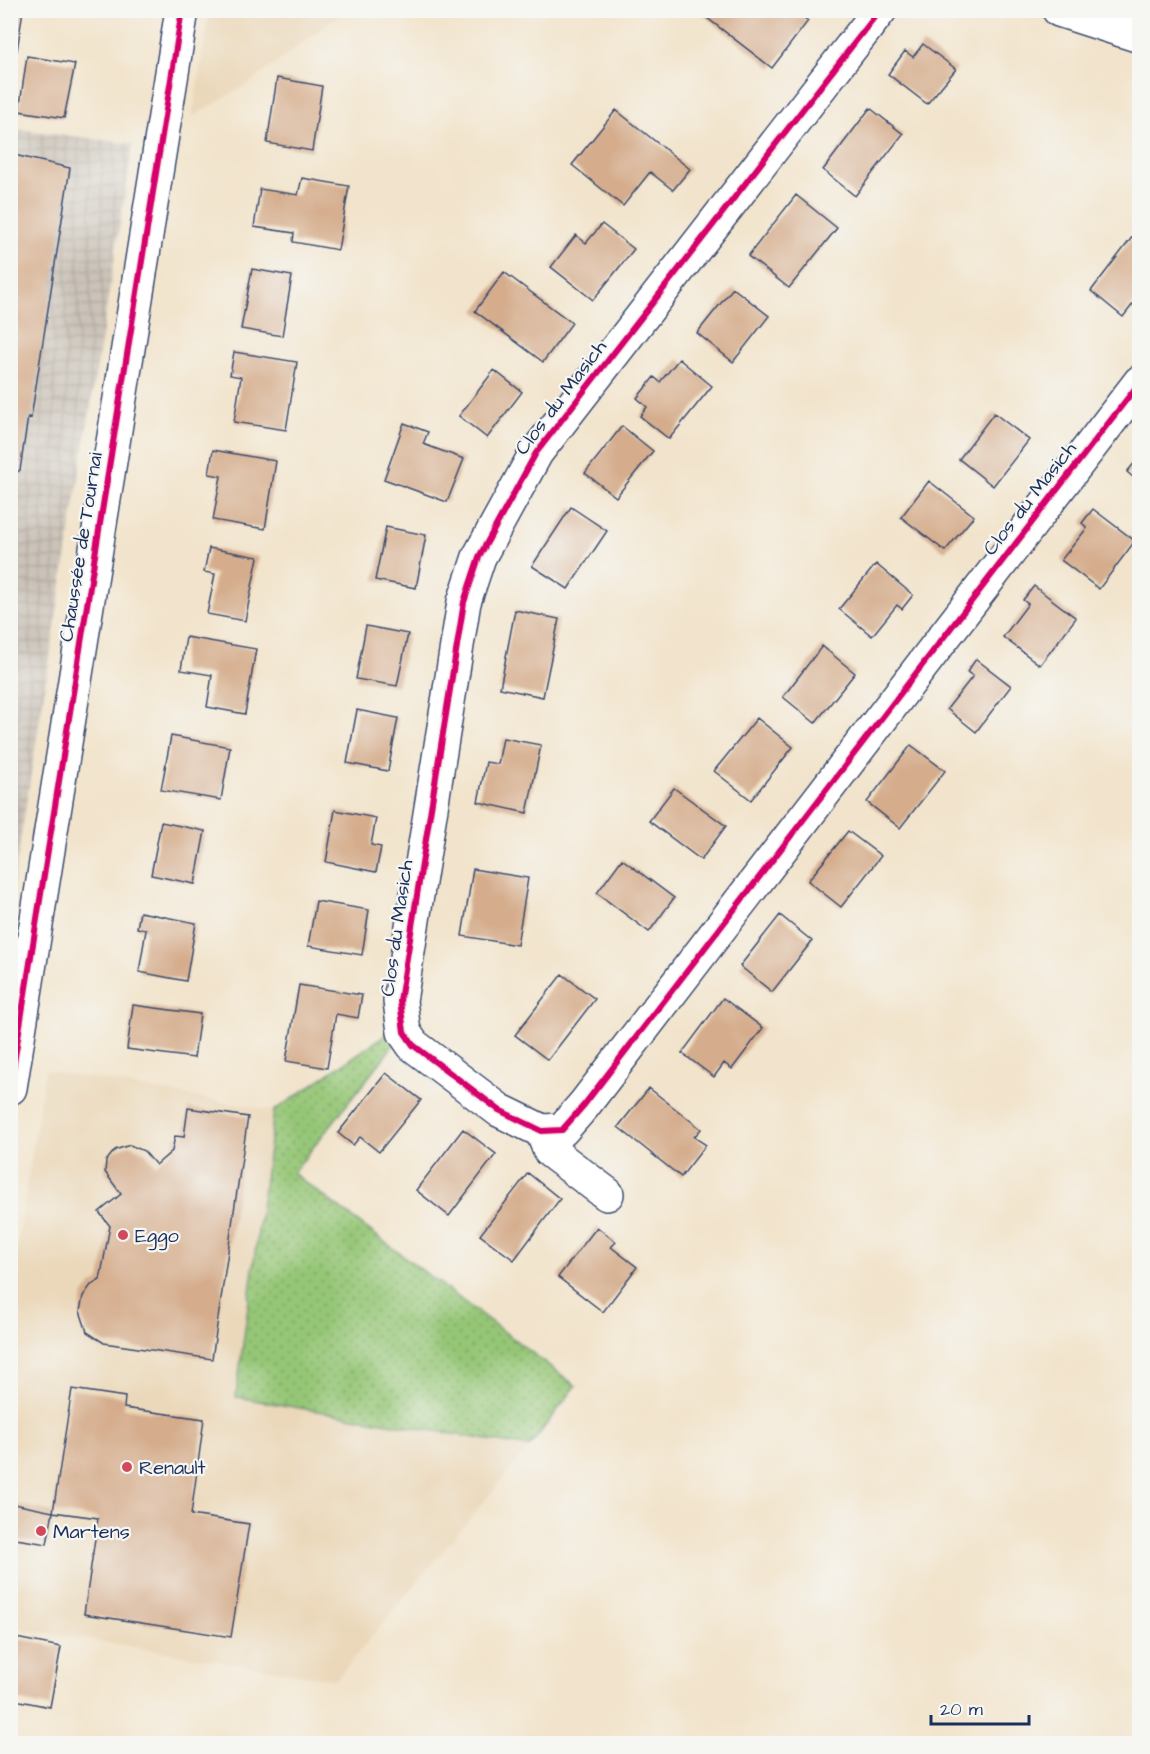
<svg xmlns="http://www.w3.org/2000/svg" width="1150" height="1754" font-family="'Architects Daughter',sans-serif">
<style>
.built{fill:#ebd8ba}
.industrial{fill:url(#industrial-grid)}
.grass{fill:url(#grass-dots);stroke:#587a6a;stroke-width:1.5}
.building{fill:#d5ad8d}
.lines{fill:none;stroke-linecap:round;stroke-linejoin:round}
.minor-casing{stroke:#3b4a6e;stroke-width:36}
.major-casing{stroke:#3b4a6e;stroke-width:36}
.minor{stroke:#fff;stroke-width:33}
.major{stroke:#fff;stroke-width:33}
.cycleway-casing{stroke:#f6f6f2;stroke-width:10}
.cycleway{stroke:#d6006c;stroke-width:6}
.poi-dot{fill:#d1495b;stroke:#f6f6f2;stroke-width:2}
.labels{text-anchor:middle;stroke-width:4.5;stroke-linejoin:round;paint-order:stroke}
.street-label{font-size:20px;fill:#1b2f5e;stroke:#f6f6f2}
.poi-label{font-size:20px;fill:#1b2f5e;stroke:#f6f6f2;text-anchor:start}
</style>
<defs>
<pattern id="industrial-grid" width="8" height="8" patternUnits="userSpaceOnUse" patternTransform="scale(1.5)"><rect width="8" height="8" fill="#cbc3b8"/><path d="M0 4h8M4 0v8" fill="none" stroke="#aea8a1"/></pattern>
<pattern id="grass-dots" width="8" height="8" patternUnits="userSpaceOnUse" patternTransform="scale(1.5)"><rect width="8" height="8" fill="#95c676"/><path d="M2 2h.1M6 6h.1" fill="none" stroke="#79a164" stroke-width="1.8" stroke-linecap="round"/></pattern>
</defs>
<rect width="100%" height="100%" fill="#f6f6f2"/>
<filter id="ink" filterUnits="userSpaceOnUse"><feTurbulence type="fractalNoise" baseFrequency=".0167" numOctaves="2"/><feDisplacementMap in="SourceGraphic" scale="12" xChannelSelector="R" yChannelSelector="G"/><feConvolveMatrix kernelMatrix="1 2 1 2 8 2 1 2 1" color-interpolation-filters="sRGB"/></filter>
<filter id="wash" filterUnits="userSpaceOnUse"><feTurbulence type="fractalNoise" baseFrequency=".008" numOctaves="4" result="noise"/><feDisplacementMap in="SourceGraphic" scale="24" xChannelSelector="R" yChannelSelector="G"/><feGaussianBlur stdDeviation="1.35" result="paint"/><feColorMatrix in="noise" values="0 0 0 0 0 0 0 0 0 0 0 0 0 0 0 0 0 1.4 0 .05"/><feComposite in="paint" operator="in"/></filter>
<g filter="url(#wash)">
<rect width="100%" height="100%" fill="#f2e4cc"/>
<path class="built" d="M210,10H345V11L252,81L192,117Z
M45,1070L274,1111L236,1397L529,1447L336,1680L11,1627V1286Z"/>
<path class="industrial" d="M10,128L133,144L12,891H10Z"/>
<path class="grass" d="M403,1023L404,1032L293,1173L576,1386L529,1447L236,1397L274,1111Z"/>
<g id="blocks">
<path class="building" d="M10,10H23L17,51L10,50Z
M705,10H794L808,21L772,68L702,14Z
M923,44L956,69L927,104L888,74L905,51L913,57Z
M27,56L75,64L64,118L19,111Z
M277,78L322,86L312,151L267,143Z
M870,108L903,134L855,196L823,170Z
M616,110L690,169L673,190L650,172L623,206L572,165Z
M10,154L70,168L31,418L28,417L20,470L10,477Z
M302,178L349,186L338,250L293,242L294,233L254,227L260,189L298,195Z
M796,195L837,228L789,288L748,256Z
M602,224L634,249L593,300L551,267L576,235L586,243Z
M1133,236L1140,241V295L1123,317L1091,291Z
M252,269L292,276L282,336L241,329Z
M504,272L572,323L543,362L475,311Z
M733,288L769,316L733,362L697,333Z
M234,352L297,362L286,430L234,422L241,377L230,375Z
M679,359L712,386L669,439L640,416L647,407L637,398L654,377L660,382Z
M494,370L522,392L487,438L459,416Z
M994,413L1029,440L993,486L959,459Z
M404,423L428,432L423,444L464,459L447,502L384,479Z
M622,426L653,451L616,497L585,473Z
M213,450L276,461L265,529L213,520L221,476L209,474Z
M1140,456V483L1127,472Z
M929,481L974,516L945,551L901,517Z
M571,507L607,531L568,589L532,566Z
M1093,509L1135,541L1099,589L1061,560L1087,528L1082,523Z
M386,527L426,535L416,588L375,580Z
M209,548L258,557L245,621L207,614L215,574L204,572Z
M876,564L913,595L902,609L897,605L872,636L839,609Z
M1034,586L1076,618L1040,665L1003,637L1028,604L1023,600Z
M515,610L559,619L543,697L500,688Z
M366,626L408,634L397,686L356,679Z
M186,637L256,649L245,714L207,707L212,675L181,670Z
M822,646L855,673L815,723L783,697Z
M976,659L1011,686L976,732L947,709L973,676L967,672Z
M357,710L398,718L388,771L347,763Z
M757,718L793,747L751,800L714,771Z
M171,736L230,747L221,800L161,790Z
M503,738L541,745L527,813L478,802L486,762L498,764Z
M911,745L945,771L900,828L867,802Z
M674,788L726,826L701,860L649,821Z
M335,810L376,818L371,845L381,847L376,872L326,862Z
M161,822L205,831L195,884L151,875Z
M848,831L881,856L841,907L808,881Z
M622,859L674,898L649,932L597,893Z
M473,869L528,878L517,945L462,936Z
M316,901L369,910L362,955L308,946Z
M140,912L196,923L186,981L139,972L146,930L137,928Z
M780,915L812,941L772,992L740,966Z
M562,974L595,999L548,1060L515,1035Z
M299,985L362,995L358,1018L336,1014L327,1068L286,1061Z
M723,998L763,1028L732,1069L724,1063L714,1077L682,1053Z
M133,1005L200,1014L194,1058L127,1049Z
M386,1073L421,1100L379,1152L360,1137L353,1145L338,1133Z
M649,1088L701,1129L694,1137L706,1145L681,1177L618,1127Z
M188,1108L248,1117L212,1359L104,1343L87,1332L80,1311L83,1296L91,1285L100,1280L110,1226L99,1212L121,1194L105,1172L106,1161L115,1150L130,1145L144,1151L156,1165L172,1151L175,1136L184,1137Z
M463,1129L496,1154L449,1216L416,1190Z
M528,1173L560,1199L514,1260L480,1235Z
M597,1227L616,1242L611,1247L637,1267L603,1312L558,1277Z
M72,1389L125,1397L124,1408L204,1419L191,1515L249,1524L231,1637L84,1614L98,1518L53,1512Z
M14,1504L53,1512L47,1544L10,1538Z
M16,1638L61,1647L50,1707L10,1699V1664Z"/>
</g>
</g>
<g filter="url(#ink)">
<use href="#blocks" fill-opacity="0" stroke="#3b4a6e" stroke-width="1.5"/>
<g class="lines">
<defs>
<path id="minor" d="M880,10L536,453L479,557L464,602L400,1001L404,1032L413,1045L499,1110L542,1131L562,1130L584,1105L1140,382
M1059,10L1140,36
M542,1131L550,1151L607,1194"/>
<path id="major" d="M10,1088L182,10"/>
</defs>
<use href="#minor" class="minor-casing"/>
<use href="#major" class="major-casing"/>
<use href="#minor" class="minor"/>
<use href="#major" class="major"/>
<defs>
<path id="cycleway" d="M880,10L536,453L479,557L464,602L400,1001L404,1032L413,1045L499,1110L542,1131L562,1130L584,1105L1140,382
M10,1088L182,10"/>
</defs>
<use href="#cycleway" class="cycleway-casing"/>
<use href="#cycleway" class="cycleway"/>
</g>
</g>
<g class="poi-dot">
<circle cx="123" cy="1235" r="6"/>
<circle cx="127" cy="1467" r="6"/>
<circle cx="41" cy="1531" r="6"/>
</g>
<g class="labels">
<g class="street-label">
<text transform="translate(560 397) rotate(-53)" y="7">Clos du Masich</text>
<text transform="translate(1029 498) rotate(-52)" y="7">Clos du Masich</text>
<text transform="translate(80 547) rotate(-81)" y="7">Chaussée de Tournai</text>
<text transform="translate(396 928) rotate(-82)" y="7">Clos du Masich</text>
</g>
<g class="poi-label">
<text x="135" y="1242">Eggo</text>
<text x="139" y="1474">Renault</text>
<text x="53" y="1538">Martens</text>
</g>
</g>
<rect width="1150" height="1754" fill="none" stroke="#f6f6f2" stroke-width="36"/>
<path d="M931 1715v9h98v-9" fill="none" stroke="#1b2f5e" stroke-width="3"/>
<text x="940" y="1715" font-size="18" fill="#1b2f5e" stroke="#f6f6f2" stroke-width="4.5" paint-order="stroke">20 m</text>
</svg>
